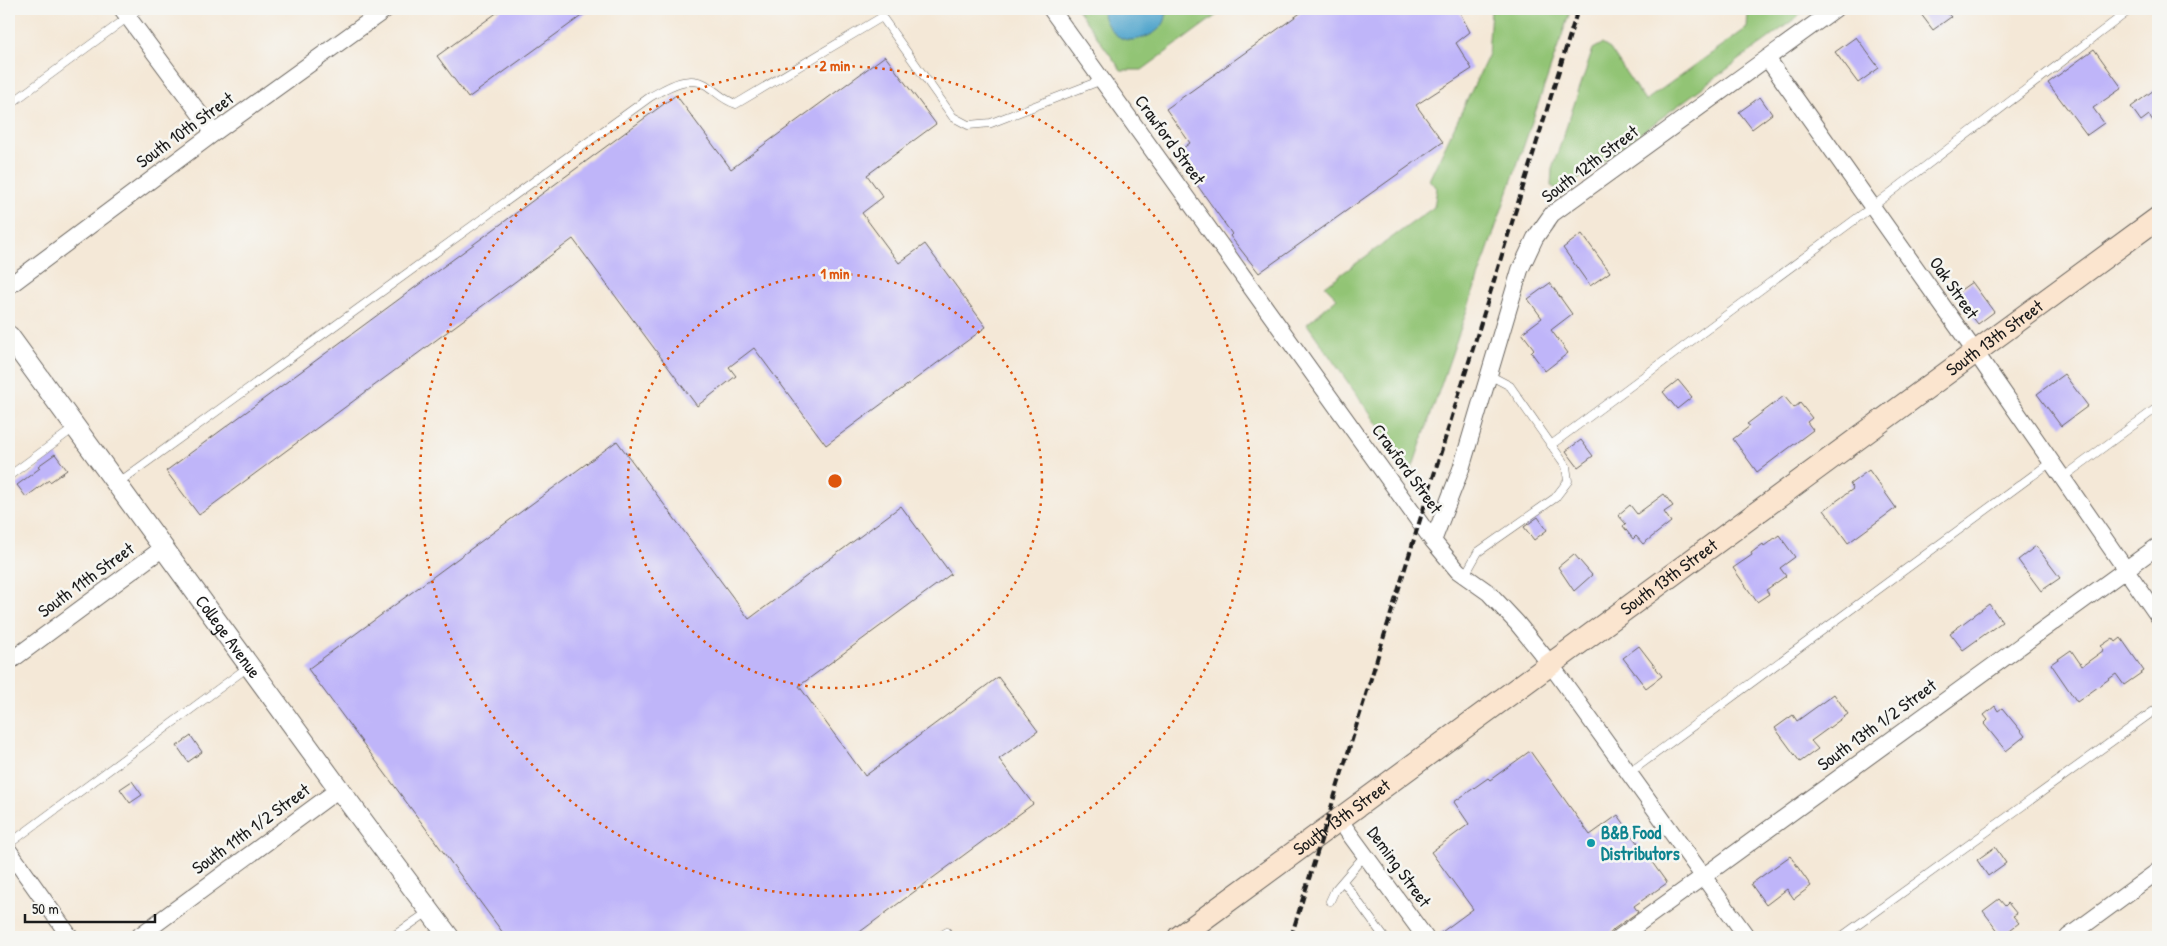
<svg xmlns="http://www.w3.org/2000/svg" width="2167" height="946" font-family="'Patrick Hand',sans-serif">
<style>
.green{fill:#92c475;stroke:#577048}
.water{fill:#50a4cc;stroke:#366074}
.building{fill:#bfb5f9}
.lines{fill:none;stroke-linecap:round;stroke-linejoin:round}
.service-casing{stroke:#68635d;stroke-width:9}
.minor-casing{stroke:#68635d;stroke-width:18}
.tertiary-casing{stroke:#68635d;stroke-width:22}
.secondary-casing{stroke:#68635d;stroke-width:24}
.service{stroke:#fff;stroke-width:8}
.minor{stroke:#fff;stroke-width:16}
.tertiary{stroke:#fff;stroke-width:20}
.secondary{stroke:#fbe5cf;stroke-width:22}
.rail{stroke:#1c1c1c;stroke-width:4;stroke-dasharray:8 4;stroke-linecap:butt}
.ring{fill:none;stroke:#de560d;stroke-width:2.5;stroke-dasharray:2.5 5}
.culture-dot{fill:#0f9aa8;stroke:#f6f6f2;stroke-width:2}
.labels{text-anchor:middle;stroke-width:5;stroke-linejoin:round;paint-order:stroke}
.street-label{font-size:18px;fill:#1c1c1c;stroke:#f6f6f2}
.culture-label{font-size:18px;font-weight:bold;fill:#0d838f;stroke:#f6f6f2;text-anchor:start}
.centre{fill:#de560d;stroke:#f6f6f2;stroke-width:2.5}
.ring-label{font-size:15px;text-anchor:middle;font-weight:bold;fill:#de560d;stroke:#f6f6f2;stroke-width:5;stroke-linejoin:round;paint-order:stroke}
</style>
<rect width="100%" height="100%" fill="#f6f6f2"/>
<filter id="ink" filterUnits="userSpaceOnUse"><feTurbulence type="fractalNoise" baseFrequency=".02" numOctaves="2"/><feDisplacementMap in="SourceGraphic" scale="10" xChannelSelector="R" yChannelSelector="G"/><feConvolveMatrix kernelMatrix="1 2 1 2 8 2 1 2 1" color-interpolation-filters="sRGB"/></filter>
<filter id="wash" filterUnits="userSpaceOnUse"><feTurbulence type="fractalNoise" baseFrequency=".0096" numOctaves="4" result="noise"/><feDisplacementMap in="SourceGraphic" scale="20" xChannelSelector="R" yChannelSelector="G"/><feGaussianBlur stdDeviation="1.12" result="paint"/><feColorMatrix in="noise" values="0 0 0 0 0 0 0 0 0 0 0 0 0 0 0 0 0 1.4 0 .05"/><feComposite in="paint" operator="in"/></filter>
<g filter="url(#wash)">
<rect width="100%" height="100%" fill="#f4e8d7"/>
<path class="green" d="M1077,9H1103L1102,13L1128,40C1151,38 1158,33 1167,12L1165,9H1225L1142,70H1121Z
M1491,9H1571L1411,472L1307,324L1337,298L1325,286L1434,207L1437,188L1429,180L1488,56Z
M1745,9H1808L1567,188L1569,191L1564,193L1551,186L1552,169L1593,49L1602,44L1610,49L1645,101L1747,28L1748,12Z"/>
<path class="water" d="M1103,9H1165C1172,28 1144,41 1128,40C1120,39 1114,34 1109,27C1105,22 1102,15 1103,9Z"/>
<g id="blocks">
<path class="building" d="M502,9H591L468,98L437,56Z
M1306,9H1458L1470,32L1456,43L1472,69L1416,105L1443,142L1259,273L1230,236L1232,234L1175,154L1190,143L1166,109Z
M1917,9H1944L1951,17L1933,30Z
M1856,37L1879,68L1858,83L1835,52Z
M2094,49L2122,88L2093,108L2104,123L2087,135L2048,83Z
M885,56L936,124L867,175L883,197L862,213L899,263L925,244L986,327L826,445L754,348L729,367L736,376L697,406L573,239L199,515L166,471L676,95L731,169Z
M2158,87V128L2149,115L2141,121L2131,107Z
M1760,97L1772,114L1752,129L1739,112Z
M1582,234L1610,272L1590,286L1563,248Z
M1972,282L1994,312L1978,324L1955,294Z
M1550,283L1572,314L1551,330L1568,353L1545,371L1531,352L1534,349L1522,333L1542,318L1528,299Z
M2064,374L2088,406L2061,426L2037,394Z
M1678,380L1692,397L1677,409L1663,392Z
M1784,396L1794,408L1800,403L1812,418L1807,422L1813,430L1757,472L1733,439L1750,426L1747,424Z
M1581,440L1593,456L1578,467L1566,451Z
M617,441L749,619L901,506L951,574L799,686L865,776L998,677L1038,731L999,759L1033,804L853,937H506L308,669Z
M55,454L67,470L50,482L49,480L26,497L17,485L40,468L38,466Z
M1869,470L1896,508L1848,543L1824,510L1853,489L1850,484Z
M1664,494L1673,506L1664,512L1671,522L1643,544L1636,536L1633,539L1623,526L1626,524L1618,515L1630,505L1637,514Z
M1538,517L1547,530L1534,540L1524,527Z
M1779,535L1795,557L1780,568L1786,576L1766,590L1769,594L1757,602L1733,568L1752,555L1751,553L1763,544L1764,546Z
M2036,546L2060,578L2041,591L2018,560Z
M1574,554L1592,575L1574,591L1558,567Z
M1989,604L2002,622L1963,650L1950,633Z
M2113,638L2116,642L2121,638L2144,671L2124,685L2116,674L2077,702L2051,664L2071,650L2082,666L2104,650L2101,646Z
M1639,646L1662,676L1646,688L1623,658Z
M1834,694L1848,714L1811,741L1818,749L1800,762L1775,728L1793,715L1797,721Z
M1995,706L1998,711L2002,708L2025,736L2006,751L1984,724L1988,720L1984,715Z
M191,736L202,752L188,762L177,746Z
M1530,751L1590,835L1618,815L1667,883L1634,906L1638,912L1614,929L1607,937H1435L1473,909L1431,852L1469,824L1454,802L1488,778L1490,780Z
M132,781L142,795L130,803L120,789Z
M1995,847L2006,863L1988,876L1977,860Z
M1790,856L1811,886L1794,899L1787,889L1766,905L1751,884Z
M1999,899L2005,906L2008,903L2017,914L2013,916L2019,923L2002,936L1983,911Z"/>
</g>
</g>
<g filter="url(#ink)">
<use href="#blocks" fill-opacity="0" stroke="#68635d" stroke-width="1"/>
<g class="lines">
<defs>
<path id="service" d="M883,9L882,17L953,117L968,125L991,123L1102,80
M9,105L139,9
M1551,445L1872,207L2131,9
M9,476L74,428
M2062,478L2158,407
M118,483L650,97C667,88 687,74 706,85C717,92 723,100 736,104L882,17
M1465,575L1478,552L1555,498L1568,481L1566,466L1510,386L1489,375
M1629,773L2051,462
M9,844L248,667
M1343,881L1384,937
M1330,901L1335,890L1365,855
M392,937L428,912
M939,937L947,932
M1841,937L2158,708"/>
<path id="minor" d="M122,9L214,133
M1051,9L1433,541L1458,571L1489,593L1517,623L1551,665L1747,937
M1767,58L1976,353L2158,616
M9,286L214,133L386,9
M1433,541L1461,469L1520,270L1535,238L1552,214L1835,9
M9,662L163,548
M1340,821L1425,937
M9,851L70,937
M138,937L339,789
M1620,937L2158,546
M2068,937L2158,871"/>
<g id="tertiary">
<path id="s1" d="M9,336L339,789L449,937"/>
</g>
<g id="secondary">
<path id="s2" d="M1179,937L2158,218"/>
</g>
</defs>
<use href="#service" class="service-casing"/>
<use href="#minor" class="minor-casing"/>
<use href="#tertiary" class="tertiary-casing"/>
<use href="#secondary" class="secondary-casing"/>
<use href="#service" class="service"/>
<use href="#minor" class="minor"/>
<use href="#tertiary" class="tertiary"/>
<use href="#secondary" class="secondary"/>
<path class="rail" d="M1291,937L1578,9"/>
</g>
</g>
<g class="ring">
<circle cx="835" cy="481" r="207"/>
<circle cx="835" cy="481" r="415"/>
</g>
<circle class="culture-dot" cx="1591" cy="843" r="5"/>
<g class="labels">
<g class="street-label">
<text transform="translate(185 130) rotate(-36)" y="6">South 10th Street</text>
<text transform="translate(1170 140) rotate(54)" y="6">Crawford Street</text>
<text transform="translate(1590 164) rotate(-37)" y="6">South 12th Street</text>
<text transform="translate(1954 288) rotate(55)" y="6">Oak Street</text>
<text dy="6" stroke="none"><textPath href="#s2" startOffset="1012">South 13th Street</textPath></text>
<text transform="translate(1407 469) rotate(54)" y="6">Crawford Street</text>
<text dy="6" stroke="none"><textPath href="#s2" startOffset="608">South 13th Street</textPath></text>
<text transform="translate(86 580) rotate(-36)" y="6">South 11th Street</text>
<text dy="6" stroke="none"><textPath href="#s1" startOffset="372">College Avenue</textPath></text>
<text transform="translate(1877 725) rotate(-36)" y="6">South 13th 1/2 Street</text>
<text dy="6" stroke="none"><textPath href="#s2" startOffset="202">South 13th Street</textPath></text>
<text transform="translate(251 829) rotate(-36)" y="6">South 11th 1/2 Street</text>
<text transform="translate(1399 867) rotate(54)" y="6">Deming Street</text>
</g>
<g class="culture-label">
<text x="1601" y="839">B&amp;B Food<tspan x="1601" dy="21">Distributors</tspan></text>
</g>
</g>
<circle cx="835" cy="481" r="8" class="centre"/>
<g class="ring-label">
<text x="835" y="71">2 min</text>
<text x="835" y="279">1 min</text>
</g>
<rect width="2167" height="946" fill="none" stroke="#f6f6f2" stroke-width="30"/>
<path d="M25 914v8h130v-8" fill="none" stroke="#1c1c1c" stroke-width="2.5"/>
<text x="32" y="914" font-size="15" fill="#1c1c1c" stroke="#f6f6f2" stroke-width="4" paint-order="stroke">50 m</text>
</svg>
